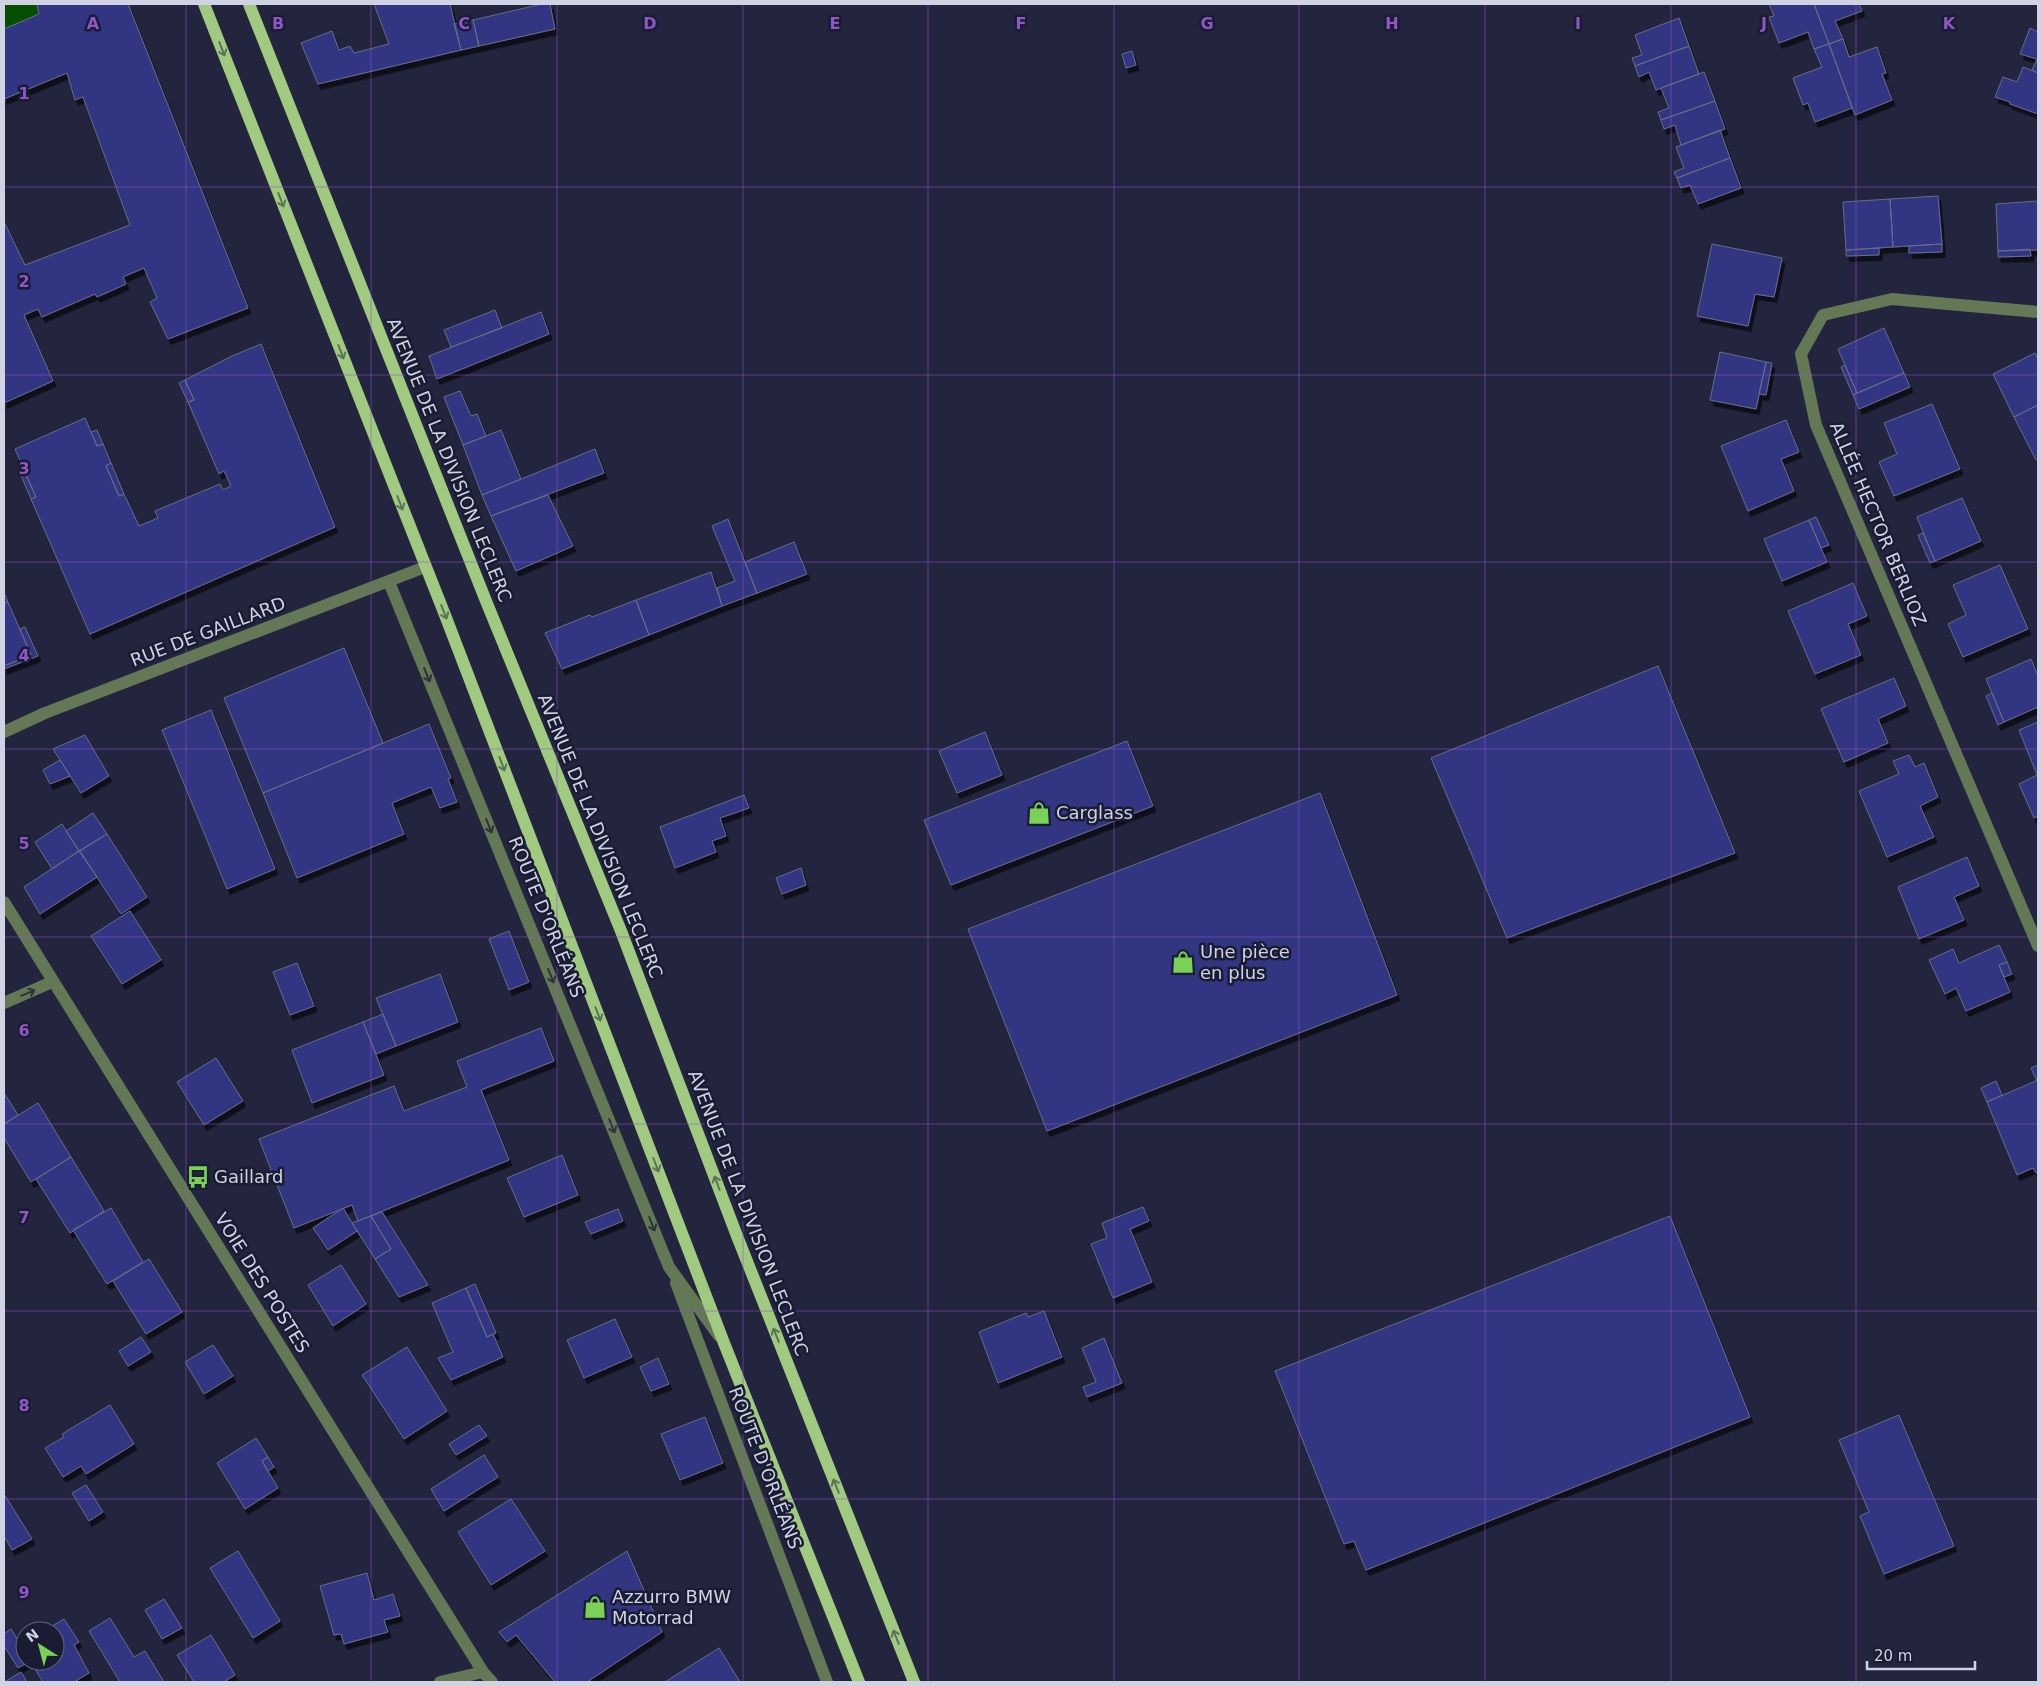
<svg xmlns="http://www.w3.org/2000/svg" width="2042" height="1686" font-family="'DejaVu Sans',sans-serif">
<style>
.green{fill:#064f01}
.building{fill:#313482;stroke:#676d89;filter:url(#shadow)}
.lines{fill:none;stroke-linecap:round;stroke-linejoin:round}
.minor{stroke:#647855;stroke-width:12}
.major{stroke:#9fca80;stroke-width:12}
.oneway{stroke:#5c735a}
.oneway2{stroke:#2c333c}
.grid{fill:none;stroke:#9056c8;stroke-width:1;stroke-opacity:0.55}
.labels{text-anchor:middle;stroke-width:5;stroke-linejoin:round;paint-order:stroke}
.street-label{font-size:18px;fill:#d0d3e3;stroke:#191c33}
.poi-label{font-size:18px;fill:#d0d3e3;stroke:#191c33;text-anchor:start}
.grid-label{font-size:16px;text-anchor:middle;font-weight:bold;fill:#9056c8;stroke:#191c33;stroke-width:5;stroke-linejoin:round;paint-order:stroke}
</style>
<defs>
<filter id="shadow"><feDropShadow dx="3" dy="5.5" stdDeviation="0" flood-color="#0009"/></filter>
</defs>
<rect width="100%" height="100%" fill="#22253d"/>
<path class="green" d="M4,4H40L37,6L39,14L4,29Z"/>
<path class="building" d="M40,4H128L248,308L168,339L150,302L157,298L144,268L123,277L126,284L97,297L95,294L42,317L38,309L24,315L53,381L4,403V222L25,265L130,225L83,97L75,100L67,73L4,99V29L39,14L37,5Z
M374,4H450L461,50L318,84L301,43L332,31L339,50L350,46L354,53L389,44Z
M542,4H550L555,29L479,46L473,20Z
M1769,4H1814L1829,44L1814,49L1808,32L1779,43L1769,17L1774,16Z
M1814,4H1859L1862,11L1835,21L1843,39L1829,44Z
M1679,18L1689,46L1635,66L1632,58L1642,55L1635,35Z
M473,20L479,46L461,50L454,24Z
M2030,28L2038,32V73L2032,70L2037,59L2020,54Z
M1843,39L1849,57L1877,47L1886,73L1882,74L1892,100L1855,115L1829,44Z
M1829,44L1852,108L1815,122L1808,103L1803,105L1793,78L1822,67L1814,49Z
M1689,46L1699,74L1656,90L1649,72L1639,77L1635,66Z
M1132,51L1136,65L1126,68L1122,54Z
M2023,67L2038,73V114L2010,104V102L1995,97L2003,77L2017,82Z
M1704,72L1715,101L1661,120L1658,112L1669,108L1661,88Z
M1715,101L1725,129L1681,145L1675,125L1664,129L1661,120Z
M1720,130L1730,158L1677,178L1674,172L1684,168L1676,147Z
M1730,158L1741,188L1698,204L1690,185L1681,188L1677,178Z
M1938,196L1942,244L1893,247L1890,199Z
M1890,199L1893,247L1846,250L1843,202Z
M2038,201V250L1998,251L1996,204Z
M1712,244L1782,258L1774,297L1755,294L1748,326L1697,316Z
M1942,244V252L1909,253V246Z
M1879,248V255L1846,256V250Z
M2030,249L2031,256L1998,257V251Z
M495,310L502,328L451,347L444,330Z
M541,312L549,334L437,379L429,356Z
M1884,328L1904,373L1857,393L1838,349Z
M261,344L335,527L90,634L31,499L36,497L15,449L85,418L97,446L103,444L111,463L106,466L119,496L124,494L139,526L158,518L155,511L220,484L223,490L231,486L224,471L219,474L188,402L194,400L185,380L232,356Z
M1720,352L1766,362L1756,409L1710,400Z
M2035,353L2038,359V405L2014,417L1993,374Z
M1766,362L1772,363L1766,395L1759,394Z
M1845,365L1857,393L1853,395L1841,367Z
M1904,373L1910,387L1859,409L1853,395Z
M185,380L194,400L188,402L179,383Z
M460,391L471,416L477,414L486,436L463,445L444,397Z
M1932,404L1960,469L1894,496L1879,462L1897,454L1884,423Z
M2038,405V459L2036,460L2014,417Z
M1786,420L1799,452L1781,459L1794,491L1748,511L1721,446Z
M97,430L103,444L97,446L91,432Z
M501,430L521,479L482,495L463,445Z
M595,449L604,473L491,516L482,495Z
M111,463L124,494L119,496L106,466Z
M25,473L36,497L31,499L21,475Z
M548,495L573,546L516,571L491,516Z
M1962,498L1981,541L1935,561L1917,517Z
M1816,517L1829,545L1821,548L1809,520Z
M728,519L757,593L722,606L717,588L735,581L712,526Z
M1809,520L1827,562L1782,581L1764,539Z
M1923,533L1935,561L1930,563L1918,535Z
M794,542L807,574L757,593L745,562Z
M2000,565L2028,629L1963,657L1948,624L1966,615L1953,585Z
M711,572L722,606L649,635L636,600Z
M1853,583L1867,616L1848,624L1861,655L1815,674L1788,611Z
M4,592L8,602L4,604Z
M636,600L649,635L562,669L545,633L590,615L592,617Z
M8,602L31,655L4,666V604Z
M25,627L38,656L4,669V666L31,655L20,629Z
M344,648L383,743L263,793L224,698Z
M2031,659L2038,676V707L2004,722L1986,679Z
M1658,666L1735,853L1507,938L1431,758Z
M1894,678L1906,706L1878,719L1888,743L1844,762L1821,709Z
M1992,693L2004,722L1998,725L1986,696Z
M211,710L275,869L227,889L162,730Z
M2038,722V816L2034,818L2019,784L2037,775L2019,730Z
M429,724L451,778L448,779L457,802L440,808L431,787L392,803L404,834L297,878L263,793Z
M985,732L1002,775L957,793L939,751Z
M85,735L109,776L81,793L53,749Z
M1127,741L1153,806L951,885L924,820Z
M1909,755L1915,767L1924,763L1938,797L1920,806L1934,837L1887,857L1859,791L1899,774L1893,761Z
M60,760L70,776L50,784L43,770Z
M1320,793L1397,995L1047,1131L968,929Z
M744,795L749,808L720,818L726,836L712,841L716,852L675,868L660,827Z
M93,813L107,834L79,851L66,831Z
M62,824L79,851L52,869L35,842Z
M107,834L147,897L121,914L80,851Z
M79,851L97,877L40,914L24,887Z
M1967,857L1979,886L1954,897L1964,920L1919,939L1898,887Z
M801,868L806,885L782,894L776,878Z
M130,911L161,960L122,984L91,936Z
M509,931L529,982L509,990L489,939Z
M1999,945L2007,962L1999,965L2010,992L1966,1011L1956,988L1945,994L1929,960L1953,949L1959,963Z
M2007,962L2012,974L2004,977L1999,965Z
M297,963L314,1006L290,1015L273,972Z
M440,974L458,1022L396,1046L376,998Z
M383,1014L396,1046L376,1054L363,1022Z
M363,1022L384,1075L312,1103L292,1050Z
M541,1028L554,1061L481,1090L509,1160L358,1221L352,1205L294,1228L259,1139L394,1086L404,1111L467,1087L457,1061Z
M216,1058L243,1101L204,1125L177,1082Z
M2038,1065V1080L2037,1081L2031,1068Z
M2038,1080V1172L2036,1173L2033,1168L2017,1175L1987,1102Z
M1996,1081L2002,1095L1987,1102L1981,1088Z
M4,1093L18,1115L4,1124Z
M38,1103L71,1157L31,1182L4,1138V1124Z
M562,1155L578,1195L524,1217L507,1178Z
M71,1157L104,1211L70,1233L36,1179Z
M1143,1207L1149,1221L1130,1229L1152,1282L1113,1298L1091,1244L1107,1238L1102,1223Z
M111,1208L143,1262L107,1284L73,1230Z
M343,1208L357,1231L328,1250L313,1228Z
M618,1209L623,1221L591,1234L585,1222Z
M382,1212L428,1285L399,1297L375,1259L391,1249L371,1216Z
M371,1216L391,1249L375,1259L352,1223Z
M1670,1216L1750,1417L1366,1570L1354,1541L1344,1544L1275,1371Z
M149,1259L182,1312L146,1334L113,1281Z
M341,1265L366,1304L333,1326L308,1285Z
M475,1284L496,1333L487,1337L466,1288Z
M466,1288L487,1337L493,1334L503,1357L451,1380L438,1358L453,1352L432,1303Z
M1044,1311L1062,1357L998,1383L979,1332L1026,1313L1028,1317Z
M615,1319L632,1357L584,1378L567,1340Z
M141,1337L151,1352L128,1366L119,1351Z
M1104,1338L1122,1383L1087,1397L1083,1387L1096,1382L1082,1348Z
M213,1345L233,1376L204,1394L185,1362Z
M407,1347L447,1411L404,1439L362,1375Z
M658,1358L669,1384L651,1391L640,1367Z
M110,1405L134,1444L86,1474L81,1466L63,1477L45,1448L64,1437L62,1434Z
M1899,1415L1954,1546L1884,1574L1860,1516L1869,1512L1839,1440Z
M705,1417L723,1463L680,1480L661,1434Z
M479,1425L487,1436L456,1455L449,1444Z
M256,1438L268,1457L262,1461L278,1488L245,1509L217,1463Z
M484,1455L498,1477L444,1511L431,1489Z
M268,1457L274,1467L268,1471L262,1461Z
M86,1485L103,1512L89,1521L72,1493Z
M4,1494L32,1539L12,1550L4,1536Z
M511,1499L545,1551L491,1585L458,1532Z
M238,1551L280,1621L253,1638L210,1568Z
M627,1551L662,1632L587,1682H555L516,1635L507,1642L499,1632Z
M367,1573L374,1600L393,1594L400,1616L384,1620L388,1632L344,1644L341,1634L334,1635L320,1586Z
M164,1599L182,1628L162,1639L145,1610Z
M110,1618L134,1657L145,1651L164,1682H120L89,1631Z
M64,1619L79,1642L74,1645L89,1673L74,1682H43L30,1661H55V1631H44Z
M11,1629L21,1645L25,1643V1661H30L18,1668L4,1646V1634Z
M211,1635L235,1675L224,1682H194L177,1655Z
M719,1648L740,1682H665Z
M21,1672L27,1682H4L6,1681Z"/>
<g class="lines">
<path class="minor" d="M2038,312L1892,299L1823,315L1801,354L1816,425L2038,946
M389,582L669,1267L719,1336
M4,732L45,713L425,567
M4,902L483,1672L492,1682
M4,1003L52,982
M676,1283L827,1682
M440,1682L483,1672"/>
<path class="major" d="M204,4L445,615L724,1343L859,1682
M249,4L486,601L621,931L737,1236L914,1682"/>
</g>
<defs><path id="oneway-shaft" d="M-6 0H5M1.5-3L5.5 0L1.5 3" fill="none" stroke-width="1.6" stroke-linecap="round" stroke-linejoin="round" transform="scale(1.25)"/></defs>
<g class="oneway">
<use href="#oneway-shaft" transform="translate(222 49) rotate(69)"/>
<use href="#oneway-shaft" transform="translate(281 200) rotate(69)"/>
<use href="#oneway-shaft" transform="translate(341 352) rotate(69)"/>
<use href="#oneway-shaft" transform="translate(400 503) rotate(69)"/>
<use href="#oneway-shaft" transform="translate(444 612) rotate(68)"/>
<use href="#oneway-shaft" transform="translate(502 764) rotate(69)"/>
<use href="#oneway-shaft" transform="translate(598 1014) rotate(69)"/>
<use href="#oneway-shaft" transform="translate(656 1165) rotate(69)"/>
<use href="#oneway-shaft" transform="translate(717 1183) rotate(-111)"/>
<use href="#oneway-shaft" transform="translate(776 1335) rotate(-112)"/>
<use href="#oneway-shaft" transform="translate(836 1486) rotate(-112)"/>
<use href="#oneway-shaft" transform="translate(896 1637) rotate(-112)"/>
</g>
<g class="oneway2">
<use href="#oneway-shaft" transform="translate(427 675) rotate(68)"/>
<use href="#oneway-shaft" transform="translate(489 826) rotate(68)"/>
<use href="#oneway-shaft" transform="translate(551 976) rotate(68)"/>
<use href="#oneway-shaft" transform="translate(28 993) rotate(-23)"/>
<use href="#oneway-shaft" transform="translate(612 1126) rotate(68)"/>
<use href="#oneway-shaft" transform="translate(652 1224) rotate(68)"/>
</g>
<path class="grid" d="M186,4V1682M371,4V1682M557,4V1682M743,4V1682M928,4V1682M1114,4V1682M1299,4V1682M1485,4V1682M1671,4V1682M1856,4V1682M4,187H2038M4,375H2038M4,562H2038M4,749H2038M4,937H2038M4,1124H2038M4,1311H2038M4,1499H2038"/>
<defs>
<symbol id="shop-bare" viewBox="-9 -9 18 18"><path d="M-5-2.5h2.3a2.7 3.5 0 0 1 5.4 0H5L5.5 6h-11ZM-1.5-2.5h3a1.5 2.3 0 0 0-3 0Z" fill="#7bd156" stroke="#191c33" stroke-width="2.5" paint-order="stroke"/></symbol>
<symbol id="bus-bare" viewBox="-9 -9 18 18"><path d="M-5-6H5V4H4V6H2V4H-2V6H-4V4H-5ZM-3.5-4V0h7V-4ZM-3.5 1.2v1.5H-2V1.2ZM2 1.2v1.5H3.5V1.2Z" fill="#7bd156" stroke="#191c33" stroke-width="2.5" paint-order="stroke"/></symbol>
</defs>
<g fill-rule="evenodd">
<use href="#shop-bare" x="1023" y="797" width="32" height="32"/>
<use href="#shop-bare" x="1167" y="946" width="32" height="32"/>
<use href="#bus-bare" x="182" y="1161" width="32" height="32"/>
<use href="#shop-bare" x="579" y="1591" width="32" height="32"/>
</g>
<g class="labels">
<g class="street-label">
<text transform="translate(449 460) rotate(68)" y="6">AVENUE DE LA DIVISION LECLERC</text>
<text transform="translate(1878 524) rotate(67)" y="6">ALLÉE HECTOR BERLIOZ</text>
<text transform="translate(208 632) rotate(-21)" y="6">RUE DE GAILLARD</text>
<text transform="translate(600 836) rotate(68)" y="6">AVENUE DE LA DIVISION LECLERC</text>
<text transform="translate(546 917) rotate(68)" y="6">ROUTE D'ORLÉANS</text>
<text transform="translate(748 1213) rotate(69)" y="6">AVENUE DE LA DIVISION LECLERC</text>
<text transform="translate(262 1283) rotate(58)" y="6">VOIE DES POSTES</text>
<text transform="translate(765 1468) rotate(69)" y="6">ROUTE D'ORLÉANS</text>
</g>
<g class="poi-label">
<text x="1056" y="819">Carglass</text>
<text x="1200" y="958">Une pièce<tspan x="1200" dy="21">en plus</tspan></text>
<text x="214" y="1183">Gaillard</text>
<text x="612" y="1603">Azzurro BMW<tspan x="612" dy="21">Motorrad</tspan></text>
</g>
</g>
<g class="grid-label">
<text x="93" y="29">A</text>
<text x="278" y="29">B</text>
<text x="464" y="29">C</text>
<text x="650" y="29">D</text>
<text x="835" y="29">E</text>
<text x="1021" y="29">F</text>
<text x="1207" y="29">G</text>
<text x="1392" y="29">H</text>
<text x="1578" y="29">I</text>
<text x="1764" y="29">J</text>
<text x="1949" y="29">K</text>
<text x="24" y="99">1</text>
<text x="24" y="287">2</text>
<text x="24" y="474">3</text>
<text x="24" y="661">4</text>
<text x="24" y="849">5</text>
<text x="24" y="1036">6</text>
<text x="24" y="1223">7</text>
<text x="24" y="1411">8</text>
<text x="24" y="1598">9</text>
</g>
<rect width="2042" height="1686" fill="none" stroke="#d0d3e3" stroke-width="10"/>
<g transform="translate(40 1646) rotate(324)"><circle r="24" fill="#191c33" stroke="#626579"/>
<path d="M0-4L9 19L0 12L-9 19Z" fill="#7bd156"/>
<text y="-8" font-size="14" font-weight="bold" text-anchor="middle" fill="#d0d3e3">N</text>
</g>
<path d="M1867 1661v8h108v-8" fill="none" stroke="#d0d3e3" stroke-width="2.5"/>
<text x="1874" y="1661" font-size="15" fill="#d0d3e3" stroke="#191c33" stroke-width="4" paint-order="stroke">20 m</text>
</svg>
